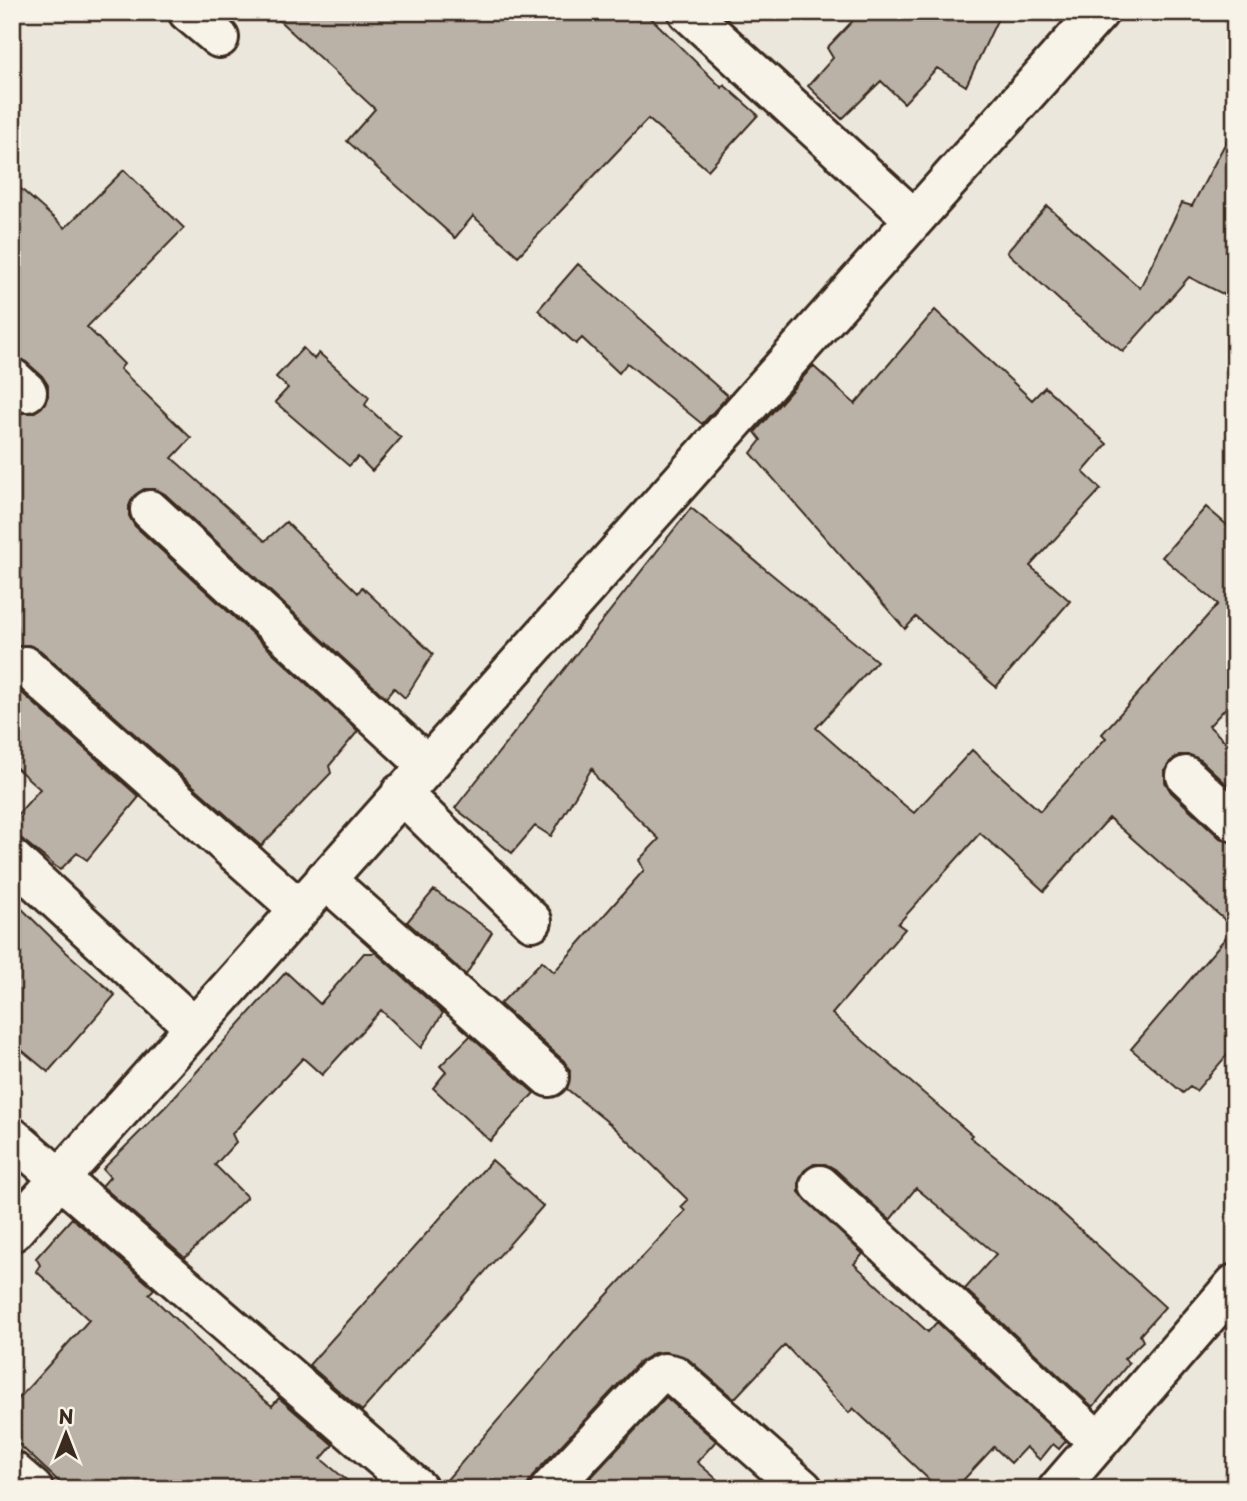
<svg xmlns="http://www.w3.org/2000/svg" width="1247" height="1501" font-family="'Playpen Sans',sans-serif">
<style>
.building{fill:#bab2a7;stroke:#3b2a1e;stroke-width:2}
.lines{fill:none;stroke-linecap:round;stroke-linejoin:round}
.minor-casing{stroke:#3b2a1e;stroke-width:44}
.minor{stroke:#f7f3e8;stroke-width:38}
</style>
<rect width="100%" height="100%" fill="#ece7dc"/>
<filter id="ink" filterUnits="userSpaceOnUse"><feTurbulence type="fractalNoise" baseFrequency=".0143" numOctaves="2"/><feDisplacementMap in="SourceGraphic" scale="14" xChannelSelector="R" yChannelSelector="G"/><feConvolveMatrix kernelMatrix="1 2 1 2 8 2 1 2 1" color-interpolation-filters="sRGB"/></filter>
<g filter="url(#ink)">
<path class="building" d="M270,12H645L722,88L724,85L758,115L708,170L648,119L518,256L473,216L455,238L347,141L375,109Z
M861,12H1001L966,86L937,68L904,103L881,81L842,119L808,86L833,58L827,48Z
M1235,125V300L1189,277L1123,352L1071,311L1007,252L1047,206L1140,288L1182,203L1192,206Z
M124,170L184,228L87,327L124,364L120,369L191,438L172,458L265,541L286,522L358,593L362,587L433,654L405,698L394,688L386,698L165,494L155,489H144L134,496L129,506V516L135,526L358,731L329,766L331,773L261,846L40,650L29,645L12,649V424L22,413H33L42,407L48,396V385L42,376L26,362L12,357V181L65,228Z
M578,264L728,396L702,424L627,363L619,373L582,338L576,344L538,310Z
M935,310L1032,400L1045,387L1107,444L1083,472L1101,489L1030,566L1070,601L996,687L916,617L905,629L751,453L761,440L755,432L813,366L855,404Z
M303,348L314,359L319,353L369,397L365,405L401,438L372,471L358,457L349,466L275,402L288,388L276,377Z
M1206,507L1235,532V698L1209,726L1235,751V792L1201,760L1190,755H1179L1170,762L1165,770V782L1171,792L1220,838L1235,843V1046L1196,1091L1190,1087L1183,1093L1131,1049L1234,928L1109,818L1044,891L980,833L898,924L905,929L832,1014L972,1135L970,1137L1036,1189L1165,1307L1140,1335L1143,1341L1124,1359L1129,1363L1093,1407L965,1289L996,1254L916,1188L890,1220L835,1169L825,1164H814L804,1171L799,1181V1192L863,1254L854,1264L928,1332L937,1322L1066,1441L1059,1449L1053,1444L1040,1460L1026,1447L1011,1463L994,1447L955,1489H939L853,1408L849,1413L785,1345L734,1399L688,1359L667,1352L654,1353L638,1363L534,1474L525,1489H439L582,1322L685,1211L681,1207L688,1200L615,1128L567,1089L570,1071L564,1061L500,1004L542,961L554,972L644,870L639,860L659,839L597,778L592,768L551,836L535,826L512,853L455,808L691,508L877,661L816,728L898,800L914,813L972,750L1040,811L1106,738L1102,734L1218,604L1162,557Z
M12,684L139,797L87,860L77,853L60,870L12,831V821L40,789L12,764Z
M434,890L492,932L466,975L407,922Z
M12,899L66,952L115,995L48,1072L12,1042Z
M364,953H376L443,1013L421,1048L381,1010L322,1075L303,1058L232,1134L236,1142L215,1165L247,1197L185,1258L102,1186L110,1177L103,1169L167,1105L286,972L320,1004Z
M470,1036L534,1093L490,1141L433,1088L446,1072L440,1066Z
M492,1160L543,1206L362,1411L309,1365Z
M72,1218L154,1289L149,1294L231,1372L272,1406L279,1398L333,1445L321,1459L357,1489H67L12,1438V1406L89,1320L36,1271L40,1265L36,1258Z
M666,1397L716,1441L697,1462L728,1489H589L585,1484Z"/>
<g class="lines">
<defs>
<path id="minor" d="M188,12L219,38
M688,12L914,219
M12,378L27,392
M150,510L427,765
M25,666L299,909
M1186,776L1235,822
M401,793L532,921
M12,859L193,1026
M325,879L549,1077
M12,1137L418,1489
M820,1185L1099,1442
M12,1232L1099,12
M12,1471L33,1489
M550,1489L654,1378L664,1373L674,1375L803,1489
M1058,1489L1235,1284"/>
</defs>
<use href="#minor" class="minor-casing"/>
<use href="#minor" class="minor"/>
</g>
</g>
<rect width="1247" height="1501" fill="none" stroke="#f7f3e8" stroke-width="42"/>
<rect x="21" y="21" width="1205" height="1459" fill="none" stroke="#3b2a1e" stroke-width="2.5" filter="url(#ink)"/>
<g transform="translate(66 1434)" stroke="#f7f3e8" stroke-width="5" paint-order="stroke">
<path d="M0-5L12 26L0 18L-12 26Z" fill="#3b2a1e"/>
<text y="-10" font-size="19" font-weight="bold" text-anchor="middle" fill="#3b2a1e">N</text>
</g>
</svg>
